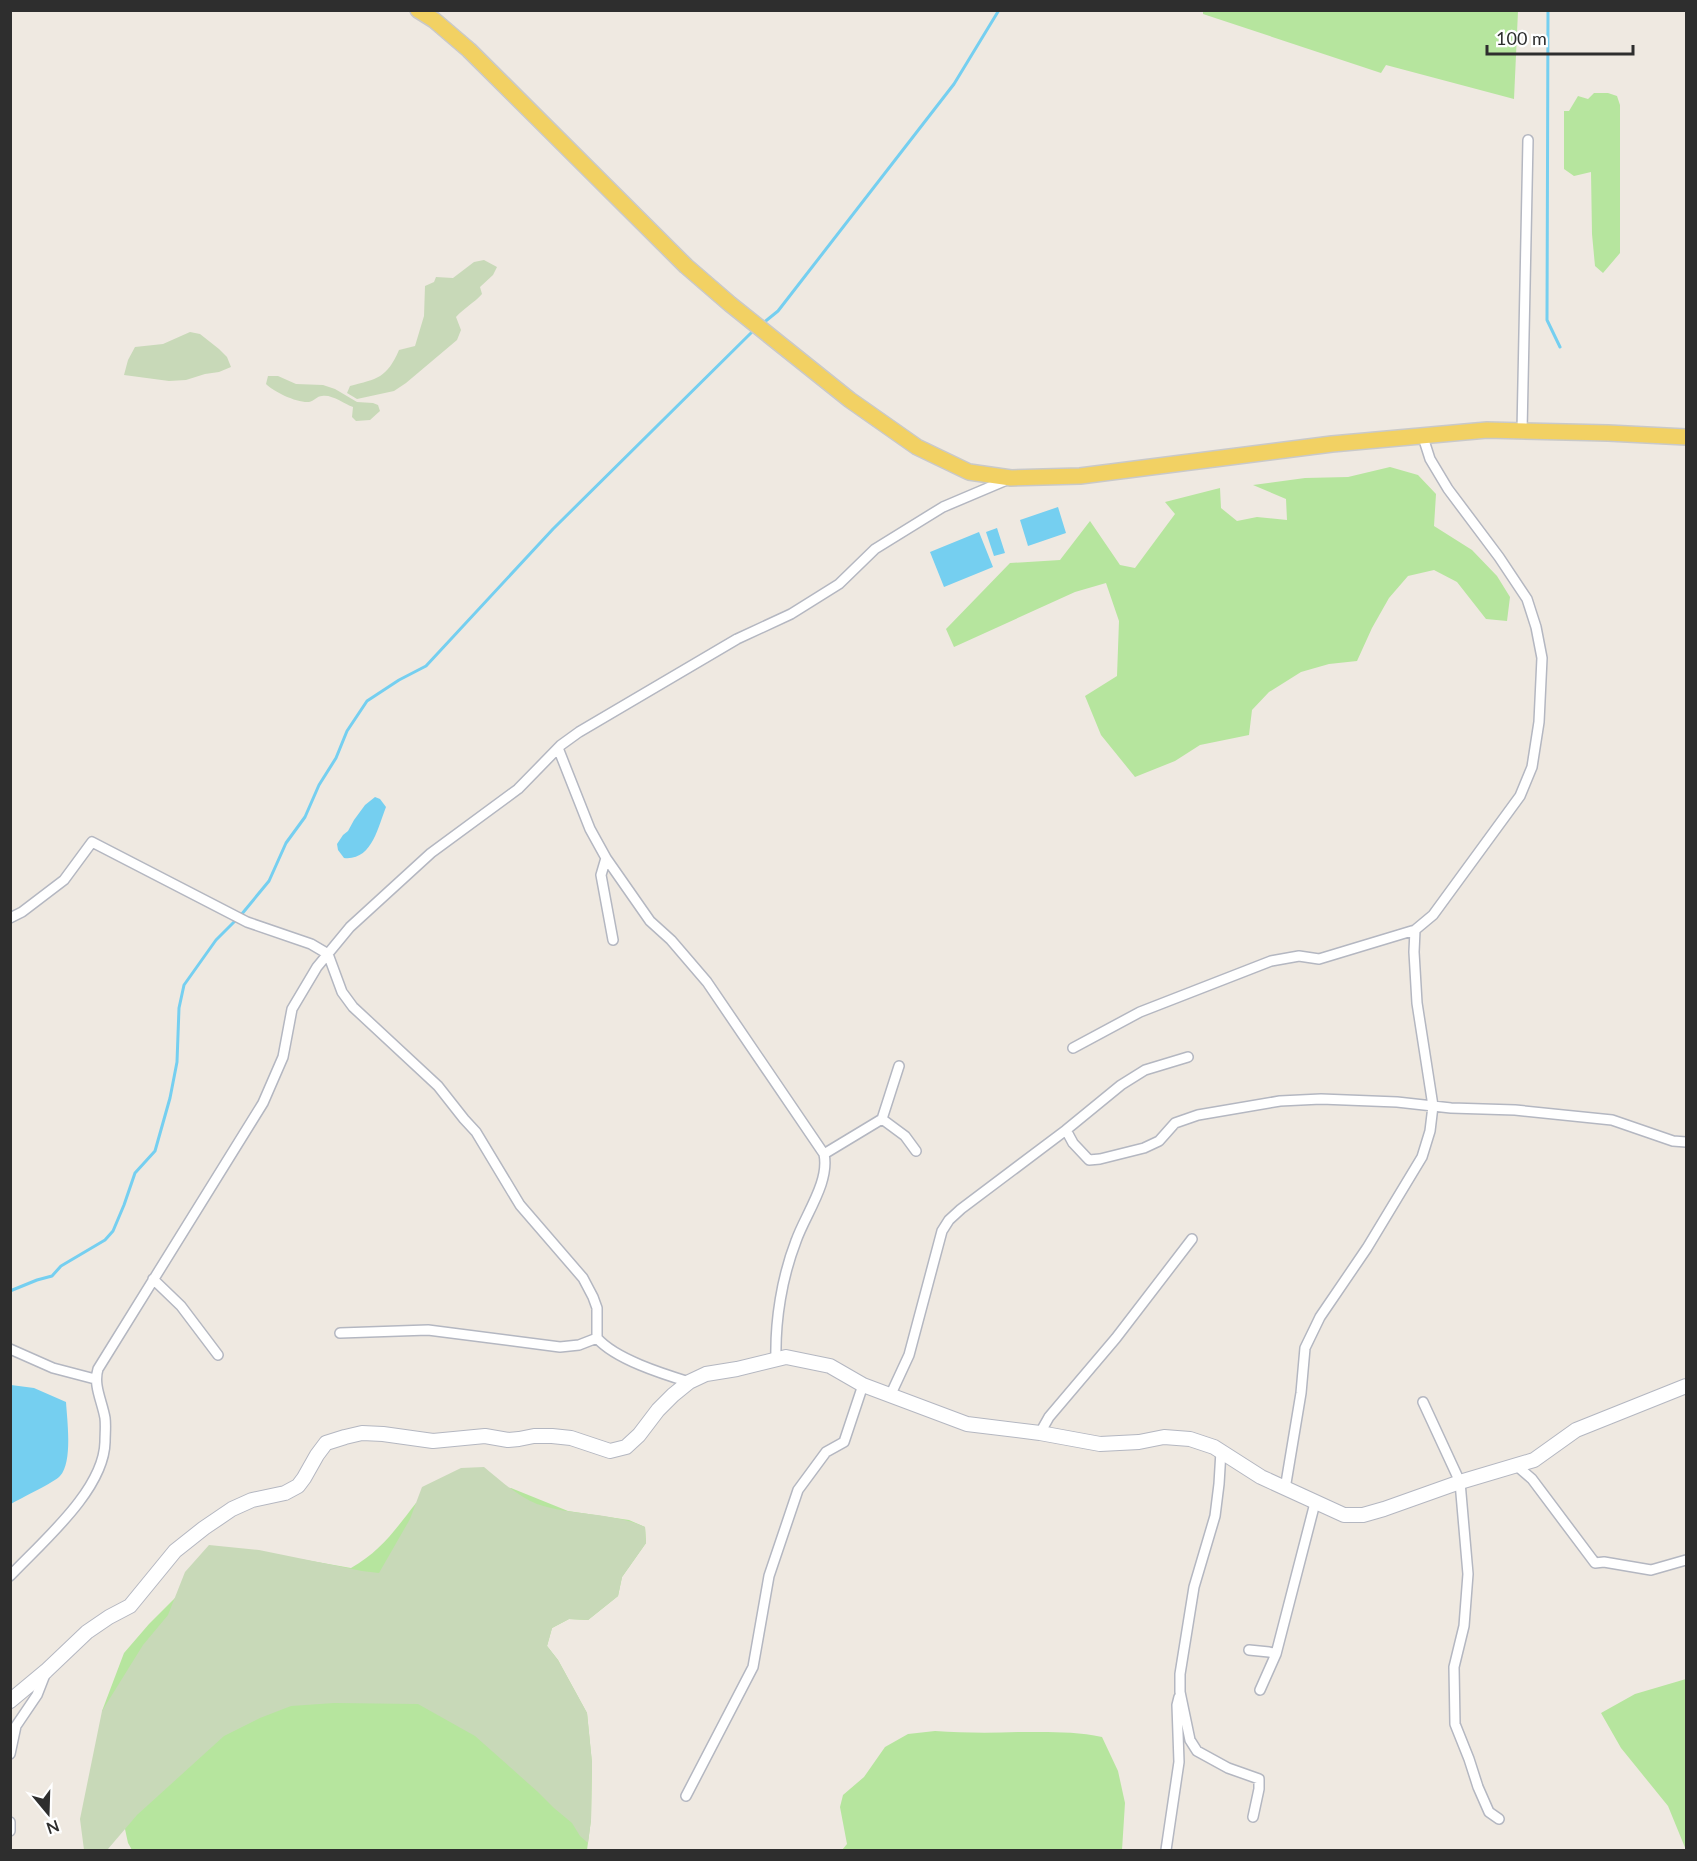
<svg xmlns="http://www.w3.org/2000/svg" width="1697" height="1861" font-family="Lato,sans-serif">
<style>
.green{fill:#b6e59e}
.cemetery{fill:#c8d9b8}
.water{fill:#75cff0}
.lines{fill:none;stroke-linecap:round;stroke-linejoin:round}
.stream{stroke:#75cff0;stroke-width:3}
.street-casing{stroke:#b4b7c1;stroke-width:12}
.secondary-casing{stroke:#b4b7c1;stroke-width:16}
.primary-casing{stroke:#c9c9c9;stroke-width:18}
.street{stroke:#fff;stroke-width:9}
.secondary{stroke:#fff;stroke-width:14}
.primary{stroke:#f2d163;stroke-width:15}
</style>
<rect width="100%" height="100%" fill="#efe9e1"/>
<path class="green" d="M1203,10L1518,11L1514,99L1386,65L1381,73L1203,14Z
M1594,93H1608L1617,96L1620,105V253L1603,273L1595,266L1592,234L1591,172L1574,176L1564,169V111H1569L1578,96L1588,99Z
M1390,467L1418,475L1436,494L1434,526L1472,550L1497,576L1510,597L1507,621L1486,619L1457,582L1434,570L1408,576L1389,598L1372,628L1357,661L1329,664L1301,672L1269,692L1252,710L1249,735L1200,745L1175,761L1135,777L1101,735L1085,696L1117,676L1119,621L1106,583L1075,592L954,647L946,629L1010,563L1060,560L1090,521L1120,565L1135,568L1175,514L1165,502L1220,488L1221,508L1237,521L1257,517L1287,520L1286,499L1253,485L1305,478L1348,477Z
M511,1488L568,1511L629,1520L645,1527L646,1543L622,1577L618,1596L588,1620L569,1619L552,1628L547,1646L558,1660L587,1713L592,1763L591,1820L587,1850H132L128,1843L125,1829L114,1745L102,1711L124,1653L149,1624L175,1598L300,1559L351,1568C381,1551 395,1530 416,1503Z
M1686,1679V1850L1668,1806L1621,1748L1601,1713L1635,1694Z
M935,1731C963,1733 991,1733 1019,1732C1047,1732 1074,1731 1102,1737L1118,1771L1125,1803L1122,1850H842L847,1844L840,1807L843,1795L864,1777L885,1747L908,1734Z"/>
<path class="cemetery" d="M484,260L497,267L493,275L480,287L482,294C474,303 464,308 456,317L461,330L457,340L406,383L394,391L357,399L347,393L350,386C377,379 387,378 399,350L415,346L424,316L425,286L434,282L436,277L453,278L474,262Z
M190,332L200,334L219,349L227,357L231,367L219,372L205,374L186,380L169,381L124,375L128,360L135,347L163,344Z
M268,376H278L296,384L323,385L335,389L357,402L373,403L378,405L380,411L370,420L356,421L352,417L353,407C344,404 332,394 322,396C317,396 314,401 309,402C297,403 274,392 266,384Z
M484,1467C500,1480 517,1496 537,1504C572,1516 612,1512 645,1527L646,1543L622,1577L618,1596L588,1620L569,1619L552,1628L547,1646L558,1660L587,1713L592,1763L591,1820L588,1843L580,1836L572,1823L554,1808L538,1792L475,1736L418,1704L334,1703L291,1706L260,1718L224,1736L137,1815L108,1849L84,1850L80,1819L102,1711L143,1645L168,1615L185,1572L209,1545L259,1550L362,1571L379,1573L410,1519L422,1487L461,1468Z"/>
<path class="water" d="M1058,507L1066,533L1028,546L1020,520Z
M997,528L1005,553L994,556L986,532Z
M979,532L993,567L944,587L930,552Z
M375,797L380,799L386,807C378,827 372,861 344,858L338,850L337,844L343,835L348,831L354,820L365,805Z
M11,1385L34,1388L66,1402C67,1419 73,1462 60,1476C55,1482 21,1498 11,1504Z"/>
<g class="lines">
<path class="stream" d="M1548,10L1547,320L1560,347
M762,324L778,311L954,84L999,10
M241,915L269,881L286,843L305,817L319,785L336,758L347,731L367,701L399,680L426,666L553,529L754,330
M10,1291L37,1280L52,1276L61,1266L105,1240L113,1231L124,1205L135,1173L155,1151L170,1098L177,1062L179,1008L184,985L216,940L236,920"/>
<defs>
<path id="street" d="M1522,431L1528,140
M558,748L590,829L606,858L650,921L671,940L707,982L824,1154C830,1182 805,1215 796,1241C782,1277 775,1320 776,1359
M606,858L601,875L613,940
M10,918L22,912L64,880L92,842L247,922L311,944L328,954L342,992L353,1007L438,1086L464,1119L476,1132L520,1205L583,1278L593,1297L597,1308V1338C615,1359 663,1374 689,1382
M1073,1048L1140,1012L1271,961L1299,956L1319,959L1415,930
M882,1119L905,1136L916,1151
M1066,1130L1121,1085L1145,1070L1188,1057
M824,1154L882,1119L899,1066
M153,1279L181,1306L218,1355
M340,1333L428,1330L560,1347L579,1345L597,1338
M10,1349L53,1368L95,1379
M890,1396L909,1355L942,1231L949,1220L961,1209L1066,1130L1073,1143L1089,1160L1100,1159L1144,1148L1159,1141L1175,1123L1198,1115L1280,1101L1321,1099L1397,1102L1451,1108L1515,1110L1612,1120L1673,1141L1686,1142
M1423,1402L1460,1482L1468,1574L1464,1626L1454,1667L1455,1724L1469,1759L1478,1787L1489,1812L1499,1819
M1040,1433L1049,1417L1116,1338L1192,1239
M1221,1451L1219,1484L1215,1516L1194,1587L1180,1674V1692L1190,1740L1197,1751L1228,1768L1259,1779V1789L1253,1817
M1517,1466L1532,1479L1595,1563L1604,1562L1651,1570L1686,1560
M1285,1489L1301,1393L1305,1348L1320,1317L1367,1248L1422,1157L1430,1131L1433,1106L1417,1003L1414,952L1415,930L1433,915L1520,796L1532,767L1539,722L1542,658L1536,627L1527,599L1499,557L1448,489L1430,459L1422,434
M10,1576C42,1542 104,1490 105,1442C105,1434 106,1426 105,1418C102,1401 93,1385 98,1369L263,1103L283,1057L292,1009L317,967L350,927L431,853L518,789L561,745L579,732L737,639L791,614L839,584L875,549L943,507L1009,479
M1249,1650L1269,1652L1276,1654
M1260,1690L1276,1654L1315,1503
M10,1754L16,1726L37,1695L46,1672
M686,1796L753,1667L769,1576L798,1490L826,1452L844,1442L863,1385
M10,1822V1831
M1166,1850L1179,1762L1177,1705L1179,1697"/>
<path id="secondary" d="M10,1701L46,1671L87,1632L109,1617L130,1606L175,1551L204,1528L232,1509L252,1500L285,1493L298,1486L304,1478L317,1455L326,1443L345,1437L362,1433L383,1434L433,1441L485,1436L508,1440L519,1439L534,1436H552L571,1438L610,1451L626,1447L639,1435L658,1410L673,1395L689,1382L706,1374L737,1369L786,1357L830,1366L863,1385L967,1424L1040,1433L1100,1444L1139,1442L1164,1437L1190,1439L1214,1447L1261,1477L1344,1515H1363L1384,1509L1460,1482L1534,1460L1576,1430L1686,1386"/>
<path id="primary" d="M418,10L434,20L469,50L686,266L730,304L850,400L917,447L969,472L1011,478L1080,476L1332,444L1487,430L1608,433L1686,437"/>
</defs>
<use href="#street" class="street-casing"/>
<use href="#secondary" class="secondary-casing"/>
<use href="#primary" class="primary-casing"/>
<use href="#street" class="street"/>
<use href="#secondary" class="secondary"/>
<use href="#primary" class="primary"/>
</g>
<rect width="1697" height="1861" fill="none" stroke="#2e2e2e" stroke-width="24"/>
<g transform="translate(48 1813) rotate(161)" stroke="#ffffff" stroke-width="4.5" paint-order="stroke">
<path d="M0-4.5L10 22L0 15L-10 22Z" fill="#2e2e2e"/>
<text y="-9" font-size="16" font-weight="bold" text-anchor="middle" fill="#2e2e2e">N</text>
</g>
<path d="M1487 45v9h146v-9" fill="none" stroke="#2e2e2e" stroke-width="3"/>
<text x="1496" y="45" font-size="18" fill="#2e2e2e" stroke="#ffffff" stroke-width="4.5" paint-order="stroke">100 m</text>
</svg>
